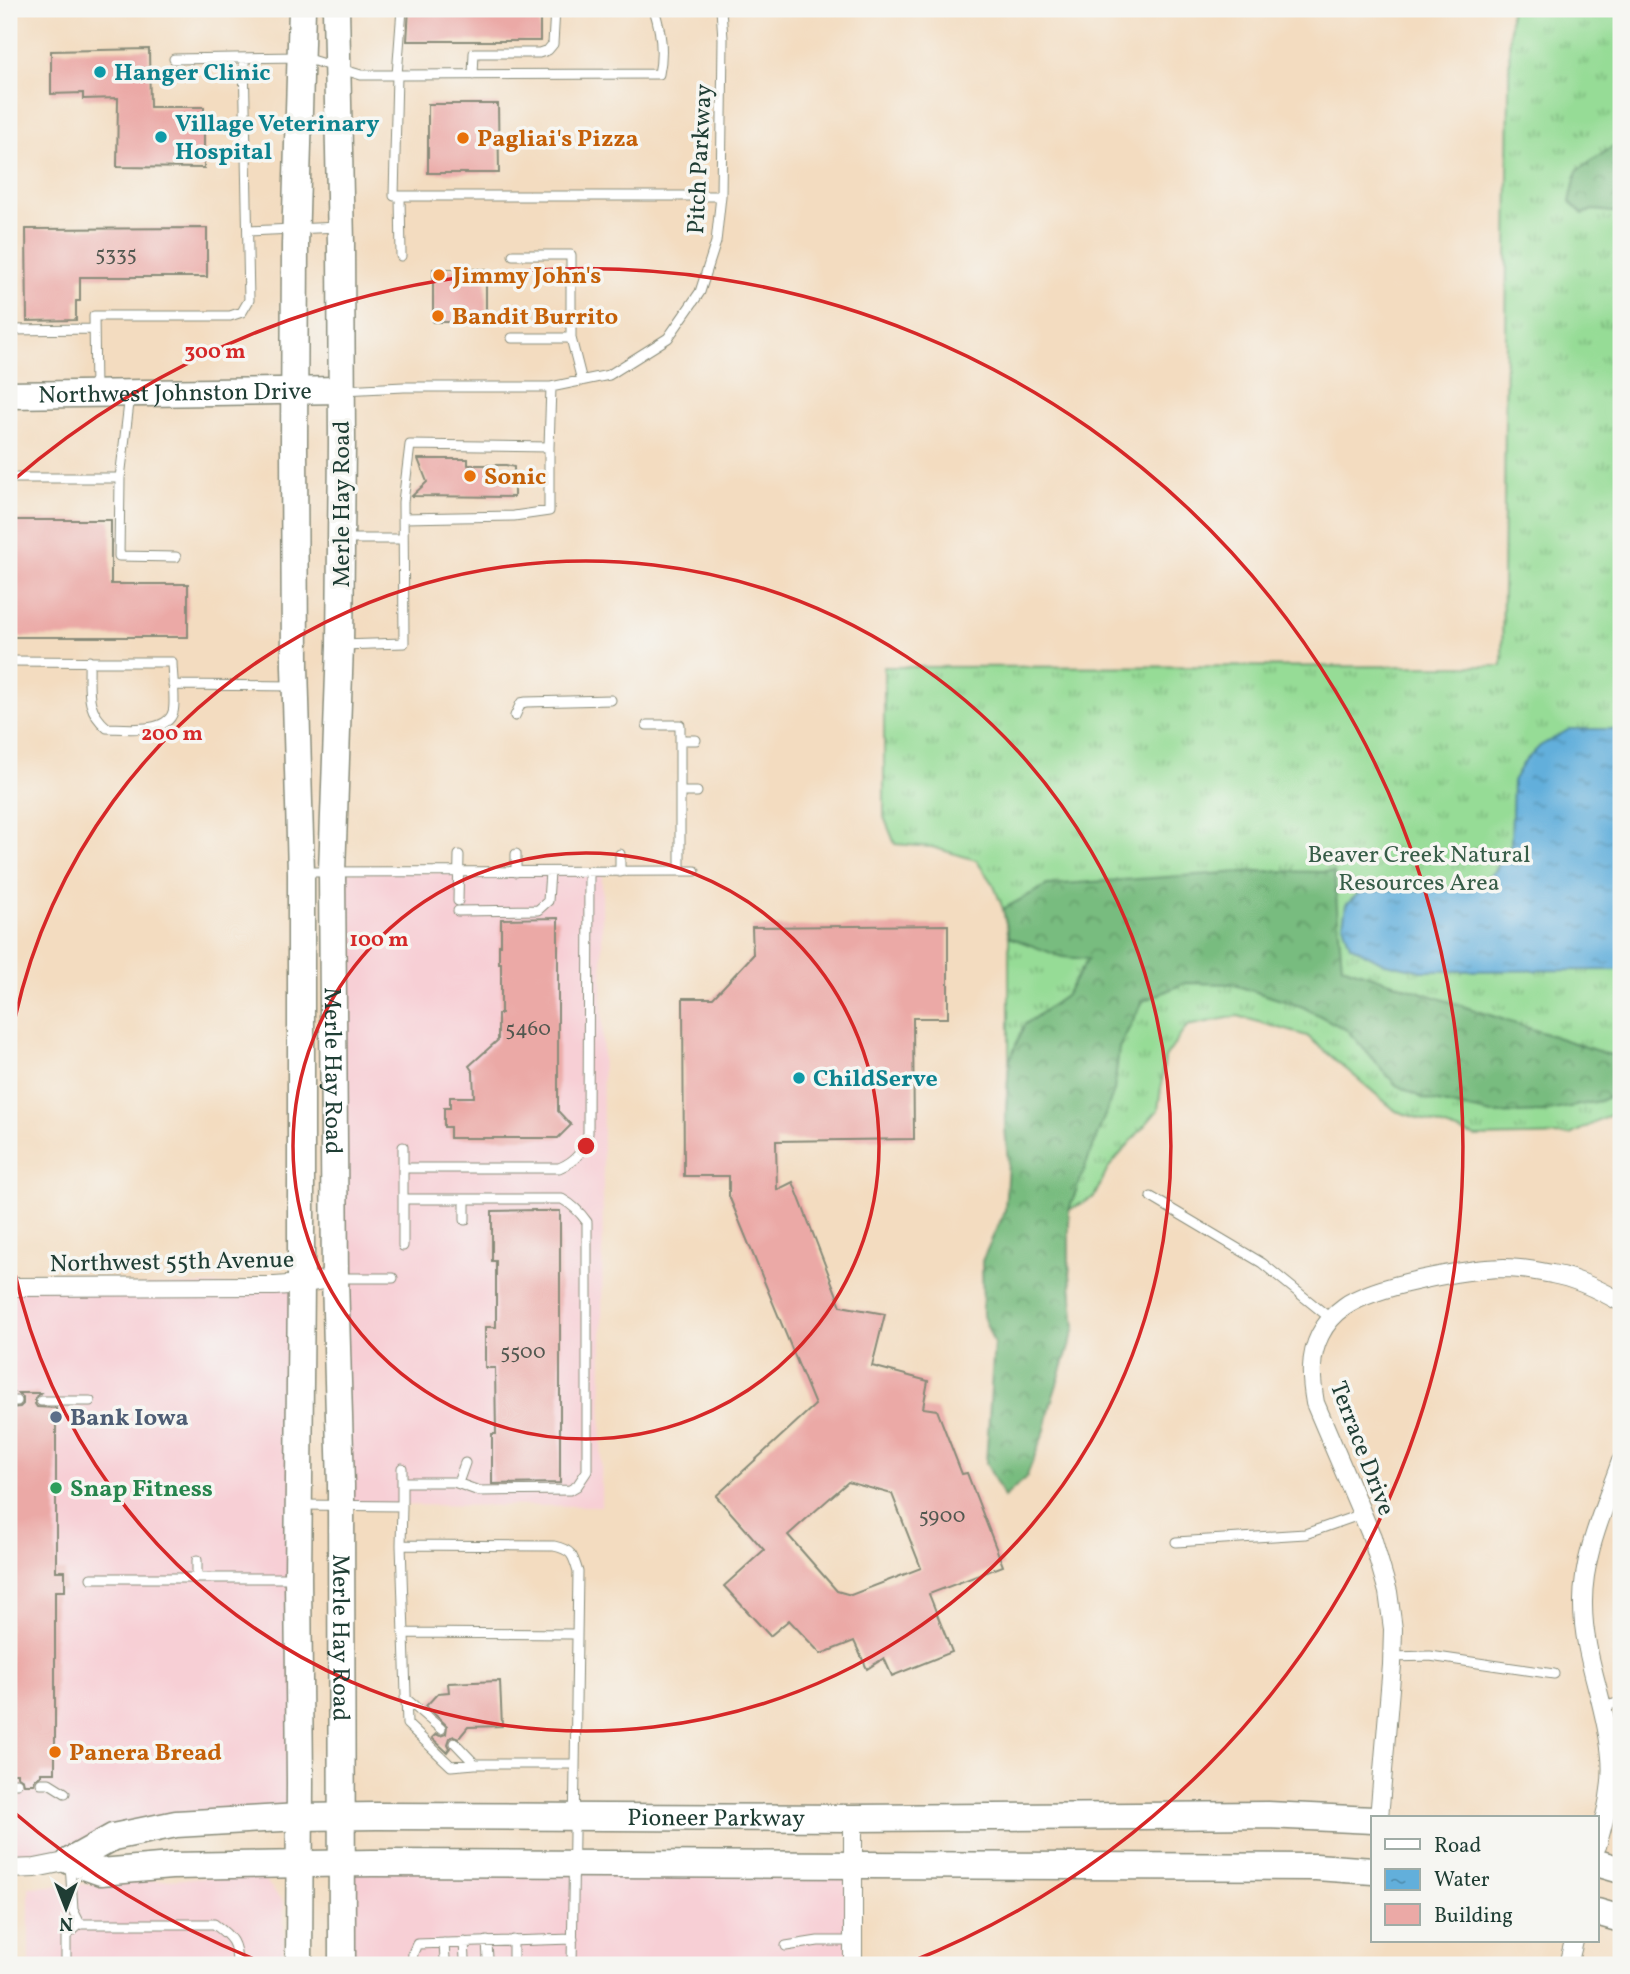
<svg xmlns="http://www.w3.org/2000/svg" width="1630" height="1974" font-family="Vollkorn,serif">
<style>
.built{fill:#f7cfd5}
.grass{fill:url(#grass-tufts);stroke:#5a8c65;stroke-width:2}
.forest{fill:url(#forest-crowns);stroke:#4c7c5a;stroke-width:2}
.water{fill:url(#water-ripples);stroke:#407688;stroke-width:2}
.building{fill:#eba9a6;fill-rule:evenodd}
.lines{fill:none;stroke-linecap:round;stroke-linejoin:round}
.lane-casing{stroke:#898c7a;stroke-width:11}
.street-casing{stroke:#898c7a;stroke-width:20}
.secondary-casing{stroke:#898c7a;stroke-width:29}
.lane{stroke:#fff;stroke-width:9}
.street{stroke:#fff;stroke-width:18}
.secondary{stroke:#fff;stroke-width:26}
.ring{fill:none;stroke:#d62828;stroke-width:3.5}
.culture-dot{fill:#0f9aa8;stroke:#f6f6f2;stroke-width:2.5}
.food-dot{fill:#e8710a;stroke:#f6f6f2;stroke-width:2.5}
.service-dot{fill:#5c6f8a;stroke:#f6f6f2;stroke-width:2.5}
.leisure-dot{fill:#2e9e5b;stroke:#f6f6f2;stroke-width:2.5}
.labels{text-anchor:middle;stroke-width:7;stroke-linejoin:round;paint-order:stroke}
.number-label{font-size:21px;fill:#525850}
.culture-label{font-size:24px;font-weight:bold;fill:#0d838f;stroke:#f6f6f2;text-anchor:start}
.food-label{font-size:24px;font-weight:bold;fill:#c56008;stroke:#f6f6f2;text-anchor:start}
.street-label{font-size:24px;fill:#1f3d34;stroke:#f6f6f2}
.park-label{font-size:24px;fill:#375d48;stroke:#f6f6f2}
.service-label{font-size:24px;font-weight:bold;fill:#4e5e75;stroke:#f6f6f2;text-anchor:start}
.leisure-label{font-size:24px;font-weight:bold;fill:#27864d;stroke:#f6f6f2;text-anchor:start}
.centre{fill:#d62828;stroke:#f6f6f2;stroke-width:3.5}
.ring-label{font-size:21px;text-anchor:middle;font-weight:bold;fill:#d62828;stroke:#f6f6f2;stroke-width:7;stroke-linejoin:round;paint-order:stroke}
</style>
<defs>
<pattern id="grass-tufts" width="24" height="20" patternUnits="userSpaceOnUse" patternTransform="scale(1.75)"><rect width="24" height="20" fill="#96dc96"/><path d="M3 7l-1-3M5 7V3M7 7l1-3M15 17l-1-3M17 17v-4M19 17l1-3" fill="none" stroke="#7ab47b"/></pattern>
<pattern id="forest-crowns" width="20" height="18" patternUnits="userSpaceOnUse" patternTransform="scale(1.75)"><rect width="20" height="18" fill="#78bc7f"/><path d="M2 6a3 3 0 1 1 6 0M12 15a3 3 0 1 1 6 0" fill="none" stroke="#629a69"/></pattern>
<pattern id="water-ripples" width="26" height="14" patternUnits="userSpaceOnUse" patternTransform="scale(1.75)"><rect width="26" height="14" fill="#62afdb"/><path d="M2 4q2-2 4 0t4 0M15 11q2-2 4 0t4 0" fill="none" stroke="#5090b2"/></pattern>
</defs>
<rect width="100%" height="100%" fill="#f6f6f2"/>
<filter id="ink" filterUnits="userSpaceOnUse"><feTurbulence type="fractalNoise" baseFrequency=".0143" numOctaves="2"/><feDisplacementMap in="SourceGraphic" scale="14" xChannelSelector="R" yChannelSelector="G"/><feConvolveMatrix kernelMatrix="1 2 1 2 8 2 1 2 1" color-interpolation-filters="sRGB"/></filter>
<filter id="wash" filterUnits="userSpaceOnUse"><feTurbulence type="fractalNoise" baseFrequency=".00686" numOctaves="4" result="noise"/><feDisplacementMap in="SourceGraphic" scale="28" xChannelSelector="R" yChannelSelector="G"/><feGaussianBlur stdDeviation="1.57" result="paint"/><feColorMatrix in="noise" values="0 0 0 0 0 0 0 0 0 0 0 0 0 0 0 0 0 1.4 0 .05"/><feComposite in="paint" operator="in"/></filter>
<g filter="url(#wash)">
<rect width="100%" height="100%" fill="#f3dcc0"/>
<path class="built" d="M332,872H602L603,1185L601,1506L341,1505Z
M301,1284L300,1817L176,1824L70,1861L9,1869V1287Z
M343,1864L853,1865V1965H343Z
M261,1875L284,1903V1965H29V1887Z"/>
<path class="grass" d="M1510,9H1621V1110L1570,1135L1476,1137L1396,1111L1307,1036L1238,1016L1187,1026L1165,1058L1158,1110L1109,1167L1094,1197L1069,1210L1005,1127L1009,1062V937L1003,909L994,886L976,860L932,847L895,844L884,817V667L1502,666Z"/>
<path class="forest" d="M1621,141V213L1593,210L1583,214L1570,202L1577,171Z
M1257,871L1334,872L1342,966L1607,1054L1621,1056V1091L1600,1101L1544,1112L1492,1114L1424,1099L1396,1085L1347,1030L1303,1007L1231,984L1185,983L1143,1001L1119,1048L1114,1091L1069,1210V1262L1075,1328L1051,1403L1045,1430L1026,1478L1004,1497L986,1463L994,1343L983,1316L982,1261L1005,1210L1008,1162L1005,1127L1009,1062L1024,1025L1065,996L1088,959L1062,957L1009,937L1003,909L1047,885Z"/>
<path class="water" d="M1570,729H1621V970L1422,971L1381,962L1350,945L1343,924L1346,905L1360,892L1386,890H1447L1480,884L1496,870L1511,844L1513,781L1524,762L1540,746Z"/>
<g id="blocks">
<path class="building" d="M409,9H540V41H407Z
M149,49L150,107H204V168L117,167L118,98L83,99V93L51,94V51Z
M428,104H498L499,173H428Z
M207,228V277H80V301H76V320L27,321L26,229Z
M433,269H486V322H433Z
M418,459H468V465H506L514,467V497L412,496L427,482Z
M9,520H111V584H188V637H9Z
M558,918V1111L571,1125L558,1138H450V1127H444V1108H450V1097H474L473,1072L469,1066L498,1040V1014H501V963H499V945H501V919Z
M948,925V1018H913L914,1139L776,1141L777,1190L793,1182L841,1306L885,1314L872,1366L928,1381L923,1408L937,1410L962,1474L967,1473L1003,1566L929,1594L952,1652L892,1676L884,1658L867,1669L854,1641L821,1654L789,1620L770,1636L724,1586L764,1550L716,1496L815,1405L729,1196V1176H684L683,998H713L753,955L752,927ZM848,1482L892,1494L921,1568L851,1595L837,1591L788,1535Z
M535,1210V1211H560V1483L492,1484V1434H496L495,1368H485V1327H496V1261H492V1211Z
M17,1393H41L35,1398V1404L37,1407L56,1408V1571H65V1591H55V1773H41V1776L35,1779L34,1784H24L23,1780L17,1776V1773H9V1408L20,1407L23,1404V1397Z
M500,1681L502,1726L468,1727L459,1738L454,1736L450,1738L448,1744L450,1748L447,1752L432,1738L436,1734L440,1736L446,1734L447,1726L426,1706L438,1693L449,1692L448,1683Z"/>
</g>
</g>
<g filter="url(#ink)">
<use href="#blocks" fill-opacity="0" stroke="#898c7a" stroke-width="2"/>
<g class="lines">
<defs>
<path id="lane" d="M402,9L397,75L659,74C664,51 661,31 654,9
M174,59L301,57L361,75H397L394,196H721
M473,75L474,53H539L548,50L553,44L555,9
M400,196L401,256
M248,231L339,227
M513,255H571V338L582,381
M9,330L94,329
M512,338H571
M343,390L404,387H551L609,375L668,338L700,292L716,242L721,196L723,39L721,9
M95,392L94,316H230L242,312L249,300L244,58
M549,447L551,387
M9,478H120L130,395
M120,478L119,556L176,557
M342,539H403
M341,645L404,643L403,502L410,445L549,447V511L514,516L403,518
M9,661L172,662C172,674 176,702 173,712C167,734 124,728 107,728C84,708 90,689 89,661
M173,685L294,686
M515,716L521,703L526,702L611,700
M647,725H680V871
M680,740H696
M680,792H697
M516,854V872
M620,854V872
M303,872L695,871
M458,901L459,855
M458,911L538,910L548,901L550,872
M403,1168H559C576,1161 584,1151 588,1133L589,872
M1151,1197L1262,1263L1331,1319
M465,1199V1220
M403,1246V1147
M337,1278H393
M9,1401H17
M41,1401H90
M402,1482H454L479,1491L570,1490L577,1486L587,1471V1222C580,1212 573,1205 562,1199H403
M458,1483L465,1463
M301,1505L402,1506V1468
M402,1506L401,1545L407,1724L451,1766L475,1764H573
M1176,1542L1305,1534L1362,1514
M401,1545L554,1546C572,1550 573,1555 578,1572L572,1965
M197,1560V1578
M91,1578H296
M403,1633L577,1634
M1392,1657L1430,1656L1554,1674
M405,1698L441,1729
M1602,1707L1621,1702
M455,1743L475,1764
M9,1783H17
M41,1783H49L65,1793
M70,1864L73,1910L80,1924H214C232,1937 237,1943 237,1965
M513,1940V1959
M487,1941L488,1959
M464,1942L465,1959
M444,1943L445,1959
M786,1946L818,1941H853
M66,1965V1936L80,1924
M412,1965L413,1953L417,1944L573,1939"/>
<path id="street" d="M9,1287L275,1286L301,1284L335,1278
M1379,1818L1392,1665L1393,1629L1388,1592L1372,1537L1315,1403C1311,1380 1309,1357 1320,1335C1325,1325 1334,1314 1344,1307C1374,1285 1466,1269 1504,1268C1519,1268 1537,1271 1552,1274C1576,1278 1600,1290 1621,1302
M1597,1846C1605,1817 1614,1788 1611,1757C1607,1705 1583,1657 1583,1605C1582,1555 1605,1507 1621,1461
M9,1869L35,1868L70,1861
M853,1965V1818
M1568,1965L1574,1941"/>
<g id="secondary">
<path id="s1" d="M336,9L341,244L342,443L340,645L332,872L335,1278L341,1485L342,1965"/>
<path id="s2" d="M9,395L341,390"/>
<path id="s3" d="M70,1861L113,1837L176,1824L300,1817L376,1816L853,1818L1268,1815L1373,1820"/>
<path d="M70,1861L101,1872L171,1866L372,1863L1316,1867L1373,1871"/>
<path d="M1597,1863L1621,1870"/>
<path d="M1597,1912L1621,1919"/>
<path d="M299,1965L300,1782L298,1578L301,1284V872L295,666L294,443L295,246L302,9"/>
</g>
</defs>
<use href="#lane" class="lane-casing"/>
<use href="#street" class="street-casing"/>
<use href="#secondary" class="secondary-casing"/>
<use href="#lane" class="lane"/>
<use href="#street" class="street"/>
<use href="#secondary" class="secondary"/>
</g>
</g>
<g class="ring">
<circle cx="586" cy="1146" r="293"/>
<path d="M9 1049A585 585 0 1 1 9 1243"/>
<path d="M264 1963A878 878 0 0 1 10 1809M10 483A878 878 0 1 1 908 1963"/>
</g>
<g class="culture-dot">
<circle cx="100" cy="72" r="7"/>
<circle cx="161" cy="137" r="7"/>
<circle cx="799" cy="1078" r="7"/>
</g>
<g class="food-dot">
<circle cx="463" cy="138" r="7"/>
<circle cx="439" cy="275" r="7"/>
<circle cx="438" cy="316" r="7"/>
<circle cx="470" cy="476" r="7"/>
<circle cx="55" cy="1752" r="7"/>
</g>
<circle class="service-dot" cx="56" cy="1417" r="7"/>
<circle class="leisure-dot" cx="56" cy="1488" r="7"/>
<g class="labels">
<g class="number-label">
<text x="116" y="260">5335</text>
<text x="528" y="1035">5460</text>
<text x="523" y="1358">5500</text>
<text x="942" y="1522">5900</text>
</g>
<g class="culture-label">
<text x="114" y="80">Hanger Clinic</text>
<text x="175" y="131">Village Veterinary<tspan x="175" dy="28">Hospital</tspan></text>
<text x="813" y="1086">ChildServe</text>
</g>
<g class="food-label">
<text x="477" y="146">Pagliai's Pizza</text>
<text x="453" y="283">Jimmy John's</text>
<text x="452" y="324">Bandit Burrito</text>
<text x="484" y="484">Sonic</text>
<text x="69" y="1760">Panera Bread</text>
</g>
<g class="street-label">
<text transform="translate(699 159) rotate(-87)" y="8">Pitch Parkway</text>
<text dy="8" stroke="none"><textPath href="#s2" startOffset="166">Northwest Johnston Drive</textPath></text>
<text transform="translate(341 504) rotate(-90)" y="8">Merle Hay Road</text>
<text dy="8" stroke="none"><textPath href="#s1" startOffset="1062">Merle Hay Road</textPath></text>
<text transform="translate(172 1261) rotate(-1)" y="8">Northwest 55th Avenue</text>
<text transform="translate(1363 1448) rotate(69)" y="8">Terrace Drive</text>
<text dy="8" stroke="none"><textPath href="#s1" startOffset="1629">Merle Hay Road</textPath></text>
<text dy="8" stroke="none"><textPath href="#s3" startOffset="654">Pioneer Parkway</textPath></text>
</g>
<g class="park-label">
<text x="1419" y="862">Beaver Creek Natural<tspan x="1419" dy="28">Resources Area</tspan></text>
</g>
<g class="service-label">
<text x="70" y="1425">Bank Iowa</text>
</g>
<g class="leisure-label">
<text x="70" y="1496">Snap Fitness</text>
</g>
</g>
<circle cx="586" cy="1146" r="10" class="centre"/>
<g class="ring-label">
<text x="215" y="358">300 m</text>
<text x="172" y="740">200 m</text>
<text x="379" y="946">100 m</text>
</g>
<rect width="1630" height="1974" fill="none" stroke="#f6f6f2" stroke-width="35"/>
<rect x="1371" y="1816" width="228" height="126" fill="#f6f6f2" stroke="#a0aca6" stroke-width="2"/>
<rect x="1385" y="1839" width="35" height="10" fill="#ffffff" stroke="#a0aca6" stroke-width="2"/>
<text x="1434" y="1852" font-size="21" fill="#1f3d34">Road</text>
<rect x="1385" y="1869" width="35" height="21" fill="url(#water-ripples)" stroke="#a0aca6" stroke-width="2"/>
<text x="1434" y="1886" font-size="21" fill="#1f3d34">Water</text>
<rect x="1385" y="1904" width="35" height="21" fill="#eba9a6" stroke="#a0aca6" stroke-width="2"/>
<text x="1434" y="1922" font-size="21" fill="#1f3d34">Building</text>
<g transform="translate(66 1908) rotate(180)" stroke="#f6f6f2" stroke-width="5" paint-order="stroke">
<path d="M0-5L12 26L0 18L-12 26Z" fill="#1f3d34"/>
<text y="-10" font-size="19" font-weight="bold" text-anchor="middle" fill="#1f3d34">N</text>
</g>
</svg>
